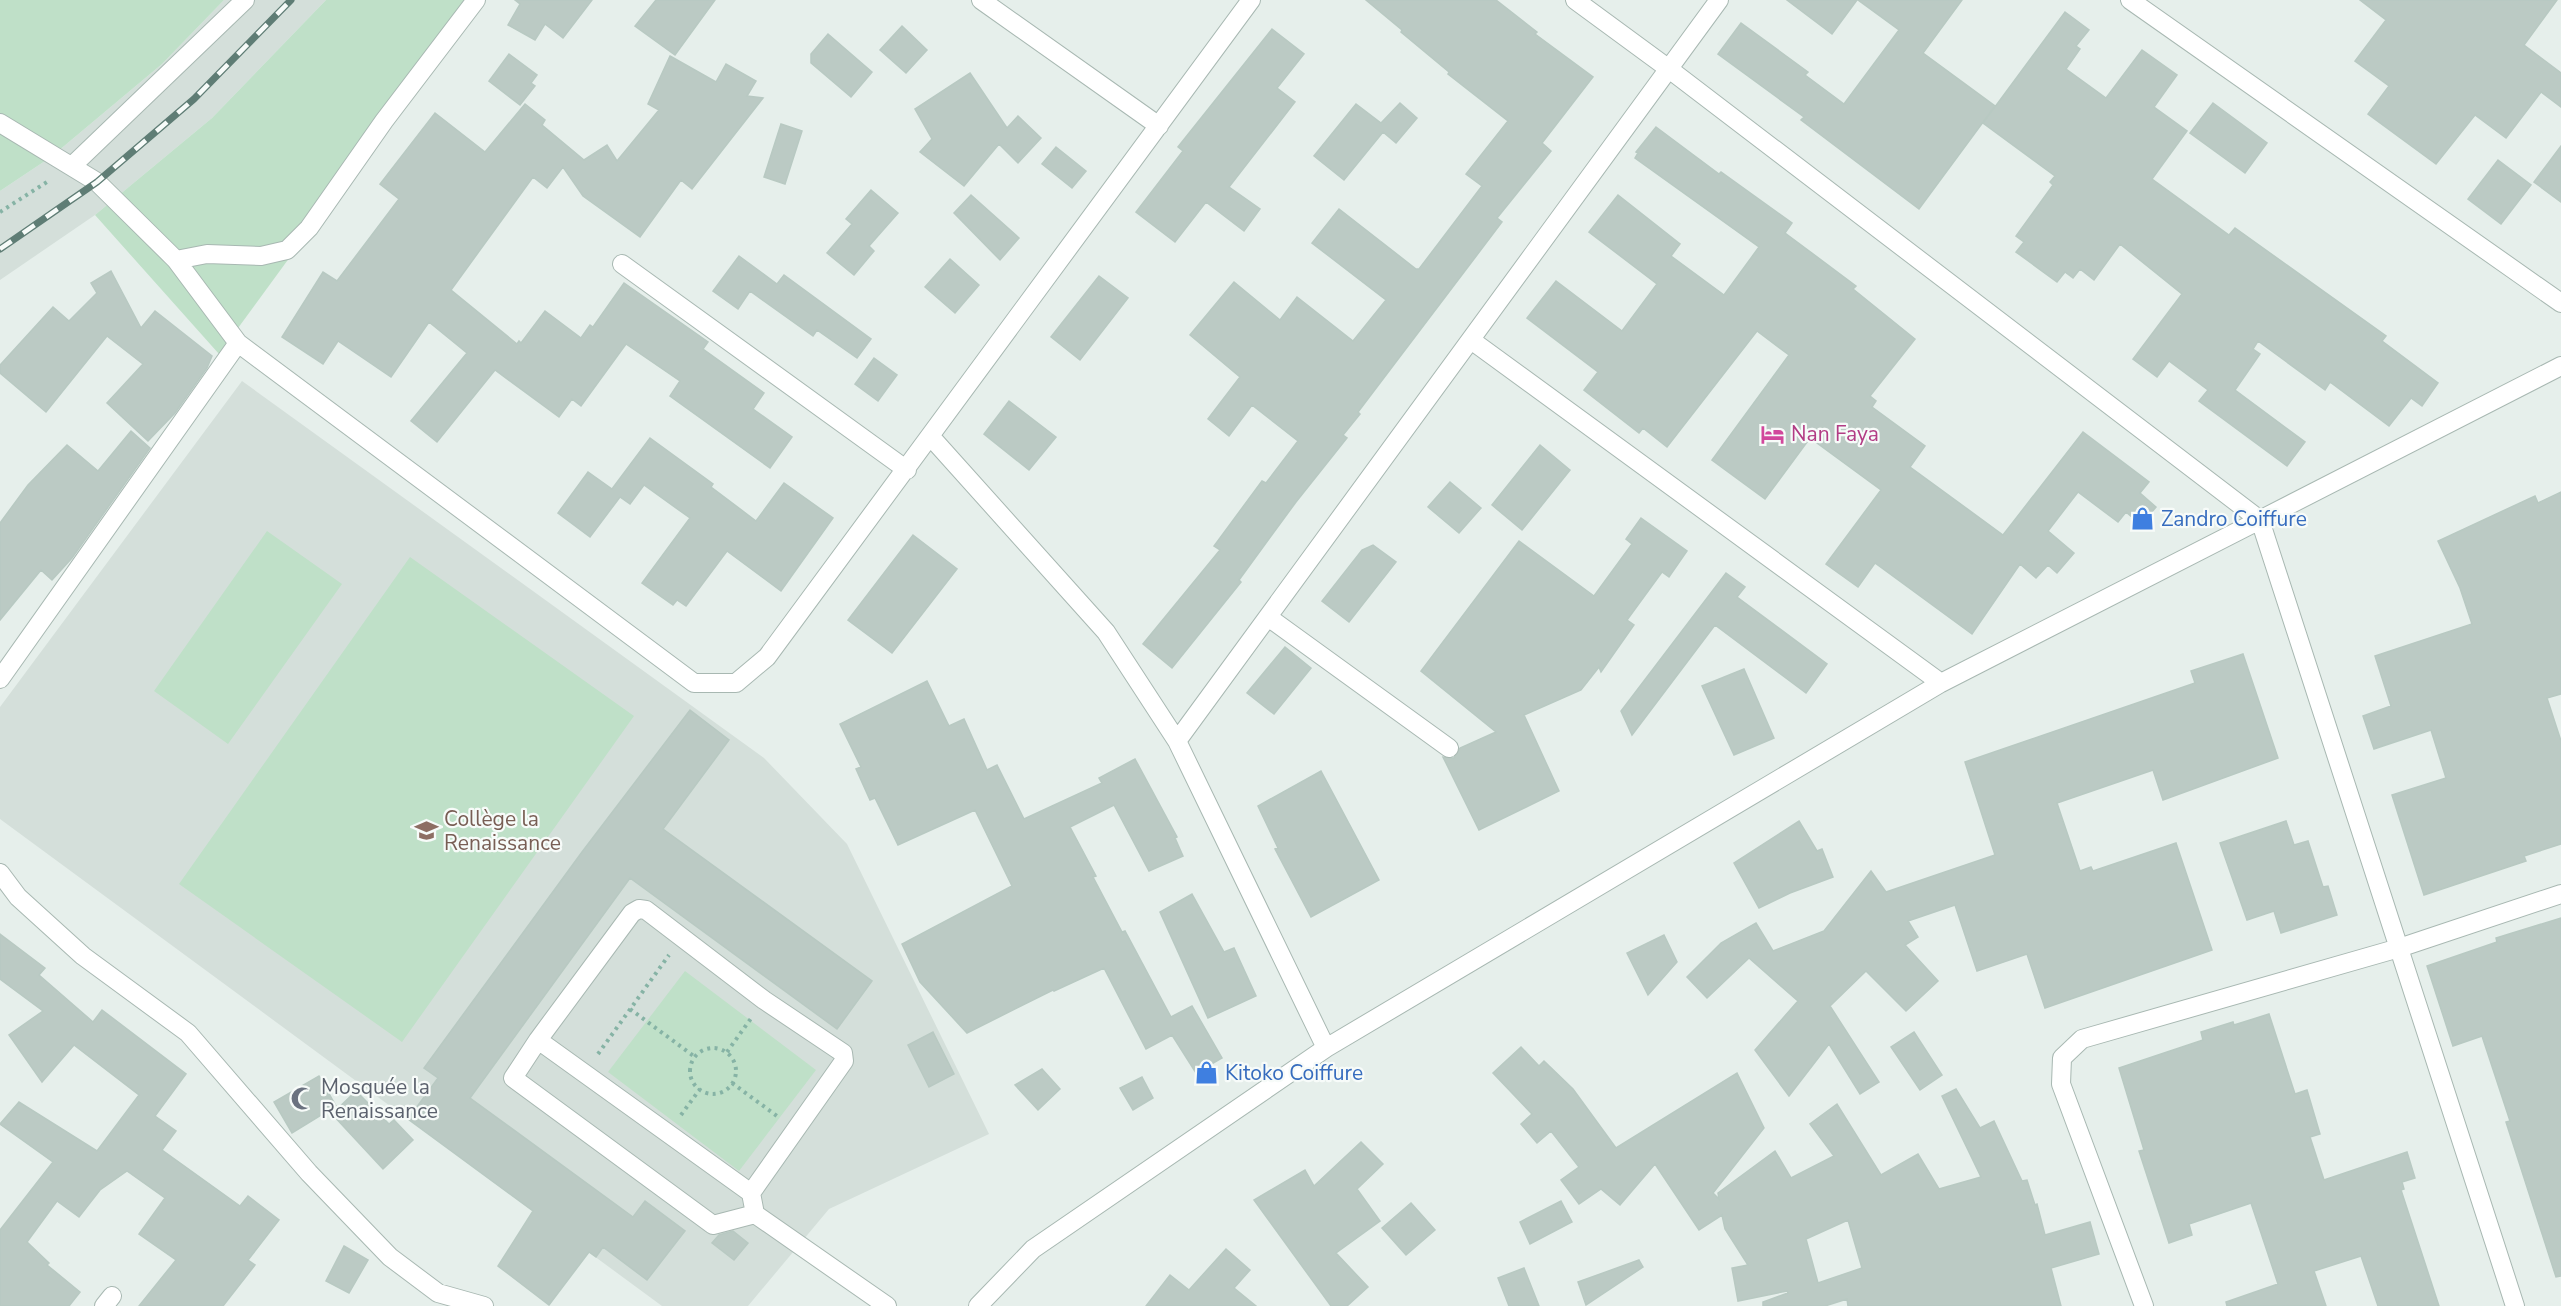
<svg xmlns="http://www.w3.org/2000/svg" width="2561" height="1306" font-family="'Nunito Sans',sans-serif">
<style>
.built{fill:#d4dfda}
.green{fill:#bfe0c8}
.building{fill:#bbcac4;stroke:#b8c9c2;stroke-width:1.5;fill-rule:evenodd}
.lines{fill:none;stroke-linecap:round;stroke-linejoin:round}
.minor-casing{stroke:#a8b8b2;stroke-width:20}
.path{stroke:#86b3a5;stroke-width:4;stroke-dasharray:3 4.5;stroke-linecap:butt}
.minor{stroke:#fff;stroke-width:18}
.rail-casing{stroke:#5f7d75;stroke-width:7}
.rail{stroke:#f7fbf9;stroke-width:4.5;stroke-dasharray:14;stroke-linecap:butt}
.labels{text-anchor:middle;stroke-width:4.5;stroke-linejoin:round;paint-order:stroke}
.hotel-label{font-size:21px;fill:#b23c85;stroke:#f7fbf9;text-anchor:start}
.shop-label{font-size:21px;fill:#366cbe;stroke:#f7fbf9;text-anchor:start}
.education-label{font-size:21px;fill:#785e54;stroke:#f7fbf9;text-anchor:start}
.worship-label{font-size:21px;fill:#5b616d;stroke:#f7fbf9;text-anchor:start}
</style>
<rect width="100%" height="100%" fill="#e6efeb"/>
<path class="built" d="M224,0H326L212,118L95,215L0,280V191L51,157L162,64Z
M242,381L764,758L847,844L989,1134L829,1209L748,1306H662L0,819V707Z"/>
<path class="green" d="M0,0H224L162,64L51,157L0,191Z
M326,0H478L219,354L95,215L212,118Z
M267,531L342,584L228,744L154,691Z
M410,557L634,716L402,1042L179,884Z
M685,971L816,1070L739,1171L608,1072Z"/>
<path class="building" d="M515,0H592L563,38L545,24L535,40L508,25L520,4Z
M656,0H715L675,55L635,26Z
M1366,0H1496L1537,32L1535,34L1593,77L1542,143L1551,151L1497,218L1502,222L1358,412L1360,414L1343,435L1347,438L1296,502L1239,580L1241,582L1172,668L1143,644L1220,550L1214,546L1262,481L1266,483L1298,441L1252,405L1229,436L1208,419L1240,377L1190,335L1234,282L1280,320L1297,297L1353,341L1386,300L1312,243L1339,209L1416,269H1419L1482,186L1466,174L1508,121L1448,74L1449,72L1401,32L1402,30Z
M1787,0H1857L1832,34Z
M1858,0H1962L1923,53L1995,106L1919,209L1801,120L1804,117L1718,54L1741,23L1808,72L1805,75L1844,104L1899,30Z
M2360,0H2557L2524,45L2561,73V107L2541,92L2506,138L2475,115L2436,164L2368,114L2389,86L2355,61L2386,20Z
M2065,12L2089,30L2076,46L2080,49L2066,69L2106,98L2142,50L2177,75L2154,107L2187,131L2152,179L2229,235L2235,228L2386,336L2382,341L2438,383L2422,406L2411,398L2389,426L2330,382L2325,390L2258,341L2253,349L2260,354L2235,390L2305,442L2287,466L2199,401L2208,390L2169,361L2157,377L2133,359L2182,294L2120,244L2094,280L2080,269L2073,278L2065,272L2057,282L2016,252L2024,242L2016,236L2053,185L2050,182L2055,176L1983,123Z
M902,26L927,50L906,73L880,50Z
M1272,29L1304,54L1277,88L1295,102L1229,187L1260,209L1244,231L1206,202L1175,242L1136,212L1183,151L1178,147Z
M828,34L872,72L851,97L811,63V54Z
M509,54L537,75L531,83L535,86L520,105L489,81Z
M670,56L716,82L726,64L756,81L747,96L763,98L692,189L681,180L640,237L583,196L563,167L547,188L533,177L451,290L517,344L519,341L521,343L545,311L581,338L590,325L593,327L624,283L708,342L703,349L764,393L753,409L792,437L770,468L670,396L680,381L626,344L581,406L572,399L559,417L495,370L437,442L411,421L467,353L429,322L391,377L338,341L323,364L282,337L323,272L337,281L399,199L380,184L435,113L485,152L525,104L545,120L542,125L584,160L607,145L617,161L659,110L648,104Z
M970,73L1007,128L1018,116L1041,138L1018,163L999,144L964,186L920,152L932,139L915,109Z
M1400,103L1417,118L1396,143L1383,132L1344,180L1314,156L1356,104L1381,123Z
M2213,103L2267,143L2245,173L2190,133Z
M781,124L802,131L785,184L764,177Z
M1656,127L1719,174L1721,172L1792,223L1785,233L1856,286L1853,289L1915,339L1870,396L1876,401L1872,407L1925,446L1910,467L2003,535L2083,432L2149,482L2140,493L2156,507L2141,525L2126,512L2118,522L2078,492L2048,531L2074,553L2057,573L2048,565L2036,578L2020,564L1972,634L1875,563L1858,587L1826,564L1881,490L1810,438L1765,499L1712,460L1789,355L1757,331L1667,447L1643,428L1639,433L1584,390L1598,372L1527,318L1556,281L1622,331L1657,284L1589,232L1618,195L1680,244L1671,256L1724,295L1759,247L1635,158L1638,153L1636,152Z
M2561,146V202L2534,182Z
M1056,147L1086,171L1072,188L1042,164Z
M2498,160L2531,185L2501,224L2468,199Z
M871,190L898,213L869,246L874,251L854,275L827,253L852,224L846,219Z
M971,195L1019,238L1000,260L954,213Z
M739,256L777,284L784,275L871,339L857,358L817,330L813,336L750,291L738,309L713,291Z
M950,259L979,285L955,313L925,287Z
M111,271L141,328L155,311L212,356L207,368L175,413L148,441L107,403L143,364L107,336L46,412L0,373V365L53,307L69,321L97,293L91,283Z
M1099,276L1128,298L1080,360L1051,337Z
M874,358L897,375L878,401L855,384Z
M1009,401L1056,437L1029,470L984,434Z
M131,431L150,448L72,558L52,580L41,570L0,620V523L28,485L67,445L98,471Z
M650,438L713,484L711,487L756,521L784,483L833,518L781,591L727,551L686,606L677,600L673,605L642,583L690,518L644,485L630,504L620,497L590,537L558,513L588,472L612,489Z
M1540,445L1570,470L1522,530L1492,505Z
M1450,482L1481,508L1459,533L1428,507Z
M2561,492V694L2547,698L2561,741V844L2524,856L2526,861L2424,895L2392,795L2446,778L2431,730L2374,749L2363,716L2391,706L2375,656L2472,624L2460,588L2438,541L2535,496L2538,503Z
M1641,518L1687,551L1669,577L1662,572L1627,620L1634,625L1601,672L1599,667L1581,690L1524,715L1559,791L1479,830L1443,757L1454,758L1460,748L1496,732L1421,671L1519,541L1594,596L1632,544L1626,539Z
M913,535L957,569L892,653L848,620Z
M1373,545L1396,562L1349,622L1322,601L1362,550Z
M1726,573L1745,587L1737,597L1827,664L1806,693L1715,625L1632,735L1621,711Z
M1285,647L1311,668L1274,714L1247,693Z
M2243,654L2278,758L2163,800L2153,770L2057,803L2080,871L2091,867L2093,871L2176,843L2212,950L2045,1008L2027,954L1977,971L1955,905L1908,921L1918,937L1905,945L1938,981L1906,1011L1866,971L1830,1006L1879,1082L1860,1094L1829,1044L1789,1096L1755,1050L1798,1001L1749,958L1707,998L1687,977L1721,943L1756,923L1773,951L1824,931L1871,871L1886,892L1995,855L1965,762L2195,683L2191,671Z
M1744,669L1774,738L1734,755L1702,686Z
M927,681L949,726L964,719L987,770L997,765L1024,819L1102,783L1099,778L1135,759L1177,837L1175,838L1183,856L1149,871L1114,805L1070,827L1096,876L1093,877L1122,932L1125,931L1171,1017L1192,1006L1222,1058L1196,1073L1172,1035L1146,1049L1104,968L1054,991L1053,990L967,1033L920,982L902,944L1012,886L975,810L898,845L875,798L870,800L856,769L861,767L840,724Z
M690,710L729,740L663,829L872,981L837,1029L630,878L470,1098L633,1217L645,1201L685,1231L647,1280L603,1247L596,1257L589,1252L549,1305L498,1266L533,1211L408,1119L438,1078L424,1068L582,852Z
M1321,771L1379,880L1311,917L1275,849L1278,848L1258,806Z
M1799,821L1817,851L1822,849L1833,877L1790,893L1759,908L1734,863Z
M2286,821L2294,845L2308,841L2323,887L2328,886L2337,915L2281,933L2274,911L2247,920L2220,843Z
M1192,894L1224,952L1234,948L1256,996L1208,1018L1160,912Z
M2561,918V1276L2556,1277L2506,1122L2510,1121L2482,1036L2453,1046L2427,966L2497,942L2496,938Z
M0,934L45,968L39,975L93,1022L102,1010L186,1074L155,1116L176,1131L162,1150L240,1206L248,1196L279,1220L248,1260L255,1265L223,1306H139L176,1260L139,1234L165,1198L127,1171L100,1190L79,1217L57,1201L27,1242L49,1263L47,1265L80,1292L69,1306H0V1230L53,1162L0,1124L19,1102L97,1151L139,1095L74,1045L42,1082L9,1035L43,1011L0,979Z
M1664,935L1677,962L1648,995L1627,953Z
M2269,1014L2295,1094L2307,1090L2320,1134L2310,1137L2324,1180L2407,1152L2415,1178L2402,1182L2404,1189L2401,1190L2439,1306H2378L2361,1256L2314,1271L2326,1306H2227L2226,1302L2278,1284L2251,1203L2189,1224L2192,1235L2169,1243L2139,1151L2144,1150L2119,1068L2203,1040L2201,1032L2233,1022L2234,1025Z
M933,1032L954,1074L929,1087L908,1045Z
M1914,1032L1942,1075L1920,1090L1891,1047Z
M1521,1047L1539,1066L1544,1061L1573,1089L1616,1148L1737,1073L1764,1128L1713,1193L1719,1199L1718,1193L1775,1151L1791,1178L1834,1156L1810,1124L1837,1104L1881,1175L1918,1154L1939,1189L1981,1177L1942,1096L1956,1089L1980,1128L1994,1121L2022,1181L2027,1180L2035,1205L2037,1204L2045,1235L2090,1222L2099,1254L2051,1268L2061,1306H1848L1847,1299L1825,1306H1763V1302L1788,1293L1787,1291L1738,1301L1732,1268L1748,1265L1725,1229L1722,1215L1699,1230L1655,1164L1620,1205L1601,1189L1579,1204L1561,1180L1579,1167L1551,1131L1537,1143L1521,1124L1532,1114L1493,1073ZM1848,1220L1862,1268L1818,1283L1806,1239Z
M1042,1069L1060,1089L1038,1110L1015,1085Z
M319,1076L336,1106L292,1133L274,1102Z
M1142,1077L1153,1098L1133,1110L1120,1088Z
M356,1091L389,1124L394,1120L413,1140L383,1169L332,1114Z
M1361,1142L1383,1164L1357,1189L1380,1221L1336,1253L1368,1287L1347,1306H1331L1254,1200L1305,1170L1314,1186Z
M1561,1201L1572,1222L1530,1244L1520,1222Z
M1411,1203L1435,1230L1406,1255L1382,1228Z
M733,1231L748,1243L734,1260L712,1243L719,1235Z
M344,1246L368,1260L349,1293L326,1281Z
M1226,1249L1250,1270L1234,1288L1256,1306H1146L1170,1275L1189,1290Z
M1639,1260L1643,1267L1586,1305L1578,1282Z
M1524,1268L1539,1306H1509L1498,1278Z"/>
<g class="lines">
<defs>
<path id="minor" d="M981,0L1159,126
M1575,0L1669,69L2260,520L2515,1306
M2130,0L2561,303
M0,123L97,182L176,260L238,343L694,683H736L767,657L1251,0
M72,166L245,0
M176,260L207,254L261,256L287,250L309,228L384,121L476,0
M622,264L907,470
M1471,340L1941,683
M931,437L1106,632L1177,741L1326,1048
M1268,617L1449,748
M0,679L238,343
M1177,741L1719,0
M0,873L18,897L83,956L188,1033L309,1173L390,1257L438,1293L484,1306
M538,1040L751,1193L755,1214L887,1306
M751,1193L844,1061L843,1053L764,1000L646,910L639,909L632,913L538,1040L513,1078L713,1225L755,1214
M104,1306L112,1296
M978,1306L1033,1249L1326,1048L1941,683L2561,366
M2144,1306L2061,1084L2062,1058L2082,1039L2399,948L2561,894"/>
</defs>
<use href="#minor" class="minor-casing"/>
<path class="path" d="M0,212L50,180
M630,1009L695,1057
M690 1071a23 23 0 1 1 46 0a23 23 0 1 1-46 0Z
M727,1052L752,1017
M598,1054L669,955
M732,1083L777,1116
M681,1115L700,1089"/>
<use href="#minor" class="minor"/>
<defs>
<path id="rail" d="M0,249L97,182L194,99L291,0"/>
</defs>
<use href="#rail" class="rail-casing"/>
<use href="#rail" class="rail"/>
</g>
<defs>
<symbol id="hotel-bare" viewBox="-9 -9 18 18"><path d="M-6-4.5h1.5V1H6V5H4.5V3h-9V5H-6ZM-4 0a1.8 1.8 0 1 1 3.6 0ZM.5 0V-2.5h3Q6-2.5 6 0Z" fill="#d1479c" stroke="#f7fbf9" stroke-width="2.5" paint-order="stroke"/></symbol>
<symbol id="shop-bare" viewBox="-9 -9 18 18"><path d="M-5-2.5h2.3a2.7 3.5 0 0 1 5.4 0H5L5.5 6h-11ZM-1.5-2.5h3a1.5 2.3 0 0 0-3 0Z" fill="#3f7fe0" stroke="#f7fbf9" stroke-width="2.5" paint-order="stroke"/></symbol>
<symbol id="school-bare" viewBox="-9 -9 18 18"><path d="M0-5L7-2L0 1L-7-2ZM-4 1L0 2.5L4 1V4Q0 6-4 4Z" fill="#8d6e63" stroke="#f7fbf9" stroke-width="2.5" paint-order="stroke"/></symbol>
<symbol id="mosque-bare" viewBox="-9 -9 18 18"><path d="M3.5-4.9A6 6 0 1 0 3.5 4.9A5 5 0 1 1 3.5-4.9Z" fill="#6b7280" stroke="#f7fbf9" stroke-width="2.5" paint-order="stroke"/></symbol>
</defs>
<g fill-rule="evenodd">
<use href="#hotel-bare" x="1756" y="418" width="33" height="33"/>
<use href="#shop-bare" x="2126" y="502" width="33" height="33"/>
<use href="#school-bare" x="410" y="814" width="33" height="33"/>
<use href="#shop-bare" x="1190" y="1056" width="33" height="33"/>
<use href="#mosque-bare" x="286" y="1082" width="33" height="33"/>
</g>
<g class="labels">
<g class="hotel-label">
<text x="1791" y="441">Nan Faya</text>
</g>
<g class="shop-label">
<text x="2161" y="526">Zandro Coiffure</text>
<text x="1225" y="1080">Kitoko Coiffure</text>
</g>
<g class="education-label">
<text x="444" y="826">Collège la<tspan x="444" dy="24">Renaissance</tspan></text>
</g>
<g class="worship-label">
<text x="321" y="1094">Mosquée la<tspan x="321" dy="24">Renaissance</tspan></text>
</g>
</g>
</svg>
